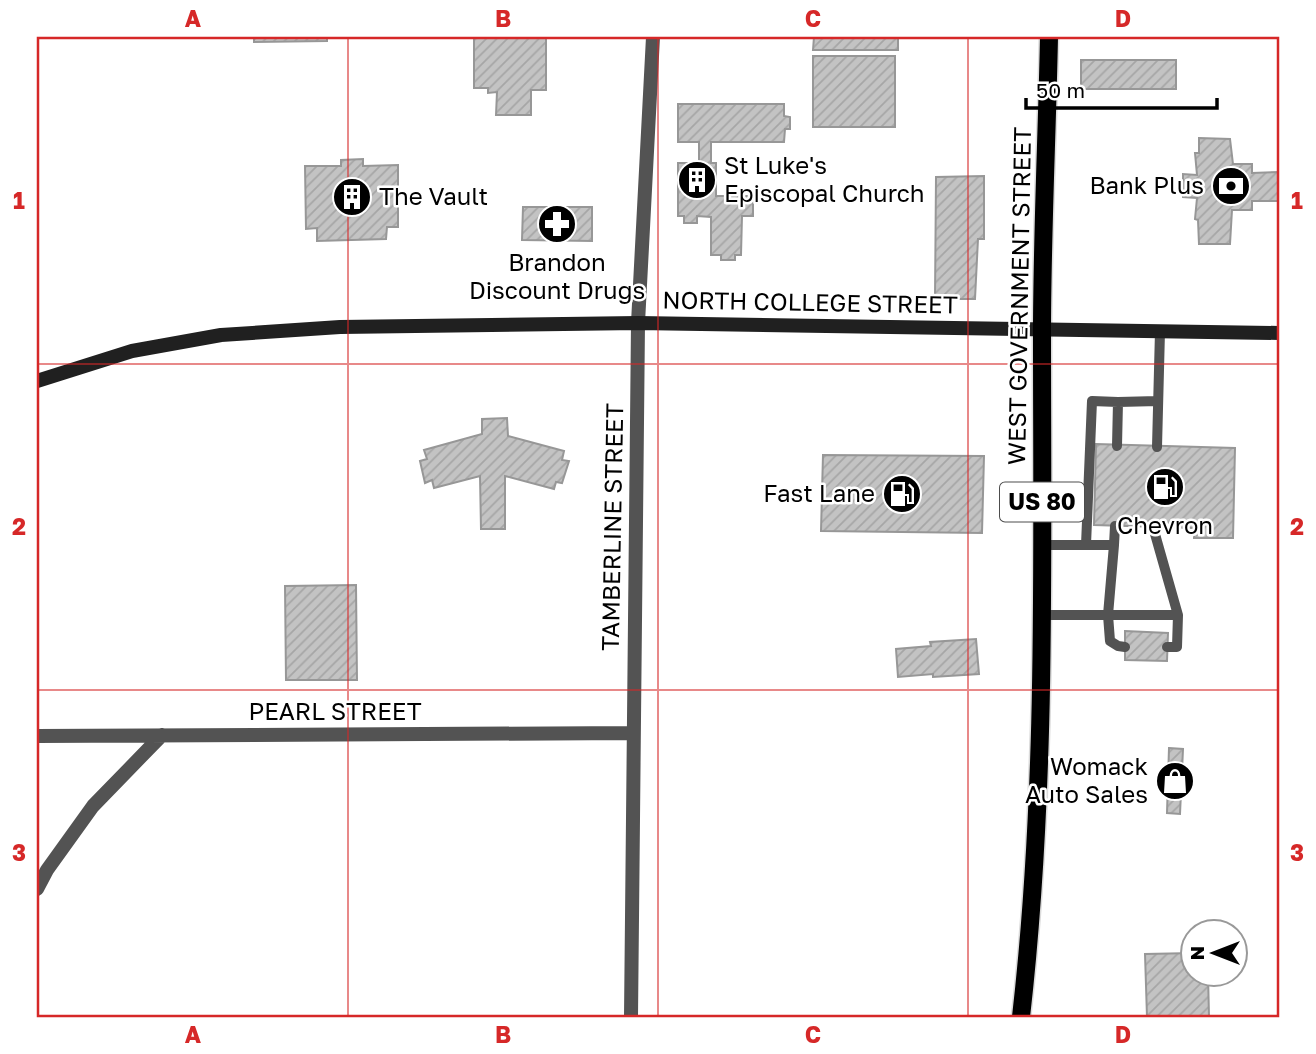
<svg xmlns="http://www.w3.org/2000/svg" width="1316" height="1054" font-family="'Golos Text',sans-serif">
<style>
.building{fill:url(#building-hatch);stroke:#979797;stroke-width:2}
.lines{fill:none;stroke-linecap:round;stroke-linejoin:round}
.primary-casing{stroke:#dbdbdb;stroke-width:21}
.service{stroke:#535353;stroke-width:10}
.minor{stroke:#535353;stroke-width:14}
.secondary{stroke:#202020;stroke-width:14}
.primary{stroke:#000;stroke-width:18}
.grid{fill:none;stroke:#d62828;stroke-width:2;stroke-opacity:0.55}
.labels{text-anchor:middle;stroke-width:5;stroke-linejoin:round;paint-order:stroke}
.shield{fill:#fff;stroke:#4c4c4c;stroke-width:2}
.shield-label{font-size:23px;font-weight:bold;fill:#000}
.poi-label{font-size:24px;fill:#000;stroke:#fff;text-anchor:end}
.street-label{font-size:24px;fill:#000;stroke:#fff}
.neatline{fill:none;stroke:#d62828;stroke-width:2.5}
.grid-label{font-size:23px;text-anchor:middle;font-weight:bold;fill:#d62828}
</style>
<defs>
<pattern id="building-hatch" width="6" height="6" patternUnits="userSpaceOnUse" patternTransform="scale(1.75)"><rect width="6" height="6" fill="#c3c3c3"/><path d="M-1 1l2-2M0 6l6-6M5 7l2-2" fill="none" stroke="#a6a6a6"/></pattern>
</defs>
<rect width="100%" height="100%" fill="#fff"/>
<path class="building" d="M254,37H327V41L254,42Z
M474,37H546V90H531V115H496L497,92L488,93V88H474Z
M814,37H898V50H813Z
M813,56H895V127H813Z
M1081,60H1176V89H1081Z
M678,104H784V116L790,117V129H785L784,142H711V163H716V196H753V216H742L741,255H735V260H721V255H711V217L697,216V223H684V216H678V163H699V142H678Z
M1199,138L1230,139L1233,164H1252V173L1279,172V201H1252V210H1232L1230,244H1199L1198,220L1195,219L1197,198L1183,197V174L1197,175L1195,153H1199Z
M363,159V166L398,165V227H387L386,239L317,241V228L306,229L305,166H341V160Z
M984,176V239H978L975,299H935L936,177Z
M523,207H592V241L522,240Z
M507,418L508,436L564,451L562,460L569,461L562,483L556,482L554,489L505,476V529H481L480,476L434,488L432,480L425,483L420,461L427,459L424,450L482,434V419Z
M1096,444L1235,448L1233,538H1194V528L1094,525Z
M823,455L984,456L982,533L821,531Z
M356,585L357,680H286L285,586Z
M1125,631L1168,633L1167,661L1125,660Z
M976,639L979,674L933,677V674L898,677L896,649L931,646L930,642Z
M1169,748L1183,749L1180,814L1167,813Z
M1194,953V974H1208L1209,1017H1147L1145,954Z"/>
<g class="lines">
<defs>
<path id="primary" d="M1021,1017C1047,790 1042,562 1042,334C1042,235 1047,136 1049,37"/>
</defs>
<use href="#primary" class="primary-casing"/>
<path class="service" d="M1117,446L1118,402L1158,401
M1157,447L1160,331
M1042,545H1114L1115,526
M1086,545L1092,401L1118,402
M1114,545L1108,615L1110,641L1118,646L1125,647
M1042,615H1178L1153,527
M1167,647H1177L1178,615"/>
<path class="minor" d="M37,736L633,733
M37,889L47,870L93,806L162,735
M631,1017L638,323L653,37"/>
<path class="secondary" d="M37,381L132,351L221,335L340,327L638,323L1279,333"/>
<use href="#primary" class="primary"/>
</g>
<path class="grid" d="M348,37V1017M658,37V1017M968,37V1017M37,364H1279M37,690H1279"/>
<defs>
<symbol id="building-disc" viewBox="-11 -11 22 22"><circle r="9.5" fill="#000" stroke="#fff"/><path d="M-4-6H4V6H1V3H-1V6H-4ZM-2.5-4.3h1.7v1.8h-1.7ZM.8-4.3h1.7v1.8H.8ZM-2.5-1h1.7V.8h-1.7ZM.8-1h1.7V.8H.8Z" fill="#fff"/></symbol>
<symbol id="bank-disc" viewBox="-11 -11 22 22"><circle r="9.5" fill="#000" stroke="#fff"/><path d="M-6-4H6V4H-6ZM0-2.3a2.3 2.3 0 1 0 0 4.6a2.3 2.3 0 1 0 0-4.6Z" fill="#fff"/></symbol>
<symbol id="pharmacy-disc" viewBox="-11 -11 22 22"><circle r="9.5" fill="#000" stroke="#fff"/><path d="M-2-6h4v4h4v4h-4v4h-4v-4h-4v-4h4Z" fill="#fff"/></symbol>
<symbol id="fuel-disc" viewBox="-11 -11 22 22"><circle r="9.5" fill="#000" stroke="#fff"/><path d="M-5.5-6h7V0h2V4h1.3V-2.5L3-4.5l.8-.8L6-3V5H2.5V1h-1V6h-7ZM-4.2-4.7v3.2H.2V-4.7Z" fill="#fff"/></symbol>
<symbol id="shop-disc" viewBox="-11 -11 22 22"><circle r="9.5" fill="#000" stroke="#fff"/><path d="M-5-2.5h2.3a2.7 3.5 0 0 1 5.4 0H5L5.5 6h-11ZM-1.5-2.5h3a1.5 2.3 0 0 0-3 0Z" fill="#fff"/></symbol>
</defs>
<g fill-rule="evenodd">
<use href="#building-disc" x="675" y="158" width="44" height="44"/>
<use href="#bank-disc" x="1209" y="164" width="44" height="44"/>
<use href="#building-disc" x="330" y="175" width="44" height="44"/>
<use href="#pharmacy-disc" x="535" y="202" width="44" height="44"/>
<use href="#fuel-disc" x="1143" y="465" width="44" height="44"/>
<use href="#fuel-disc" x="880" y="472" width="44" height="44"/>
<use href="#shop-disc" x="1153" y="759" width="44" height="44"/>
</g>
<g class="labels">
<rect class="shield" x="1000" y="482.5" width="84" height="39" rx="5"/>
<g class="shield-label">
<text x="1042" y="510">US 80</text>
</g>
<g class="poi-label">
<text x="724" y="174" text-anchor="start">St Luke's<tspan x="724" dy="28">Episcopal Church</tspan></text>
<text x="1204" y="194">Bank Plus</text>
<text x="379" y="205" text-anchor="start">The Vault</text>
<text x="557" y="271" text-anchor="middle">Brandon<tspan x="557" dy="28">Discount Drugs</tspan></text>
<text x="875" y="502">Fast Lane</text>
<text x="1165" y="534" text-anchor="middle">Chevron</text>
<text x="1148" y="775">Womack<tspan x="1148" dy="28">Auto Sales</tspan></text>
</g>
<g class="street-label">
<text transform="translate(1020 296) rotate(-89)" y="8">WEST GOVERNMENT STREET</text>
<text transform="translate(810 303) rotate(1)" y="8">NORTH COLLEGE STREET</text>
<text transform="translate(613 527) rotate(-89)" y="8">TAMBERLINE STREET</text>
<text x="335" y="720">PEARL STREET</text>
</g>
</g>
<rect width="1316" height="1054" fill="none" stroke="#ffffff" stroke-width="77"/>
<g transform="translate(1214 953) rotate(270)"><circle r="33" fill="#ffffff" stroke="#999999" stroke-width="2"/>
<path d="M0-5L12 26L0 18L-12 26Z" fill="#000000"/>
<text y="-10" font-size="19" font-weight="bold" text-anchor="middle" fill="#000000">N</text>
</g>
<path d="M1026 98v10h191v-10" fill="none" stroke="#000000" stroke-width="3.5"/>
<text x="1036" y="98" font-size="21" fill="#000000" stroke="#ffffff" stroke-width="5" paint-order="stroke">50 m</text>
<rect x="38" y="38" width="1240" height="978" class="neatline"/>
<g class="grid-label">
<text x="193" y="27">A</text>
<text x="503" y="27">B</text>
<text x="813" y="27">C</text>
<text x="1123" y="27">D</text>
<text x="19" y="209">1</text>
<text x="1297" y="209">1</text>
<text x="19" y="535">2</text>
<text x="1297" y="535">2</text>
<text x="19" y="861">3</text>
<text x="1297" y="861">3</text>
<text x="193" y="1043">A</text>
<text x="503" y="1043">B</text>
<text x="813" y="1043">C</text>
<text x="1123" y="1043">D</text>
</g>
</svg>
